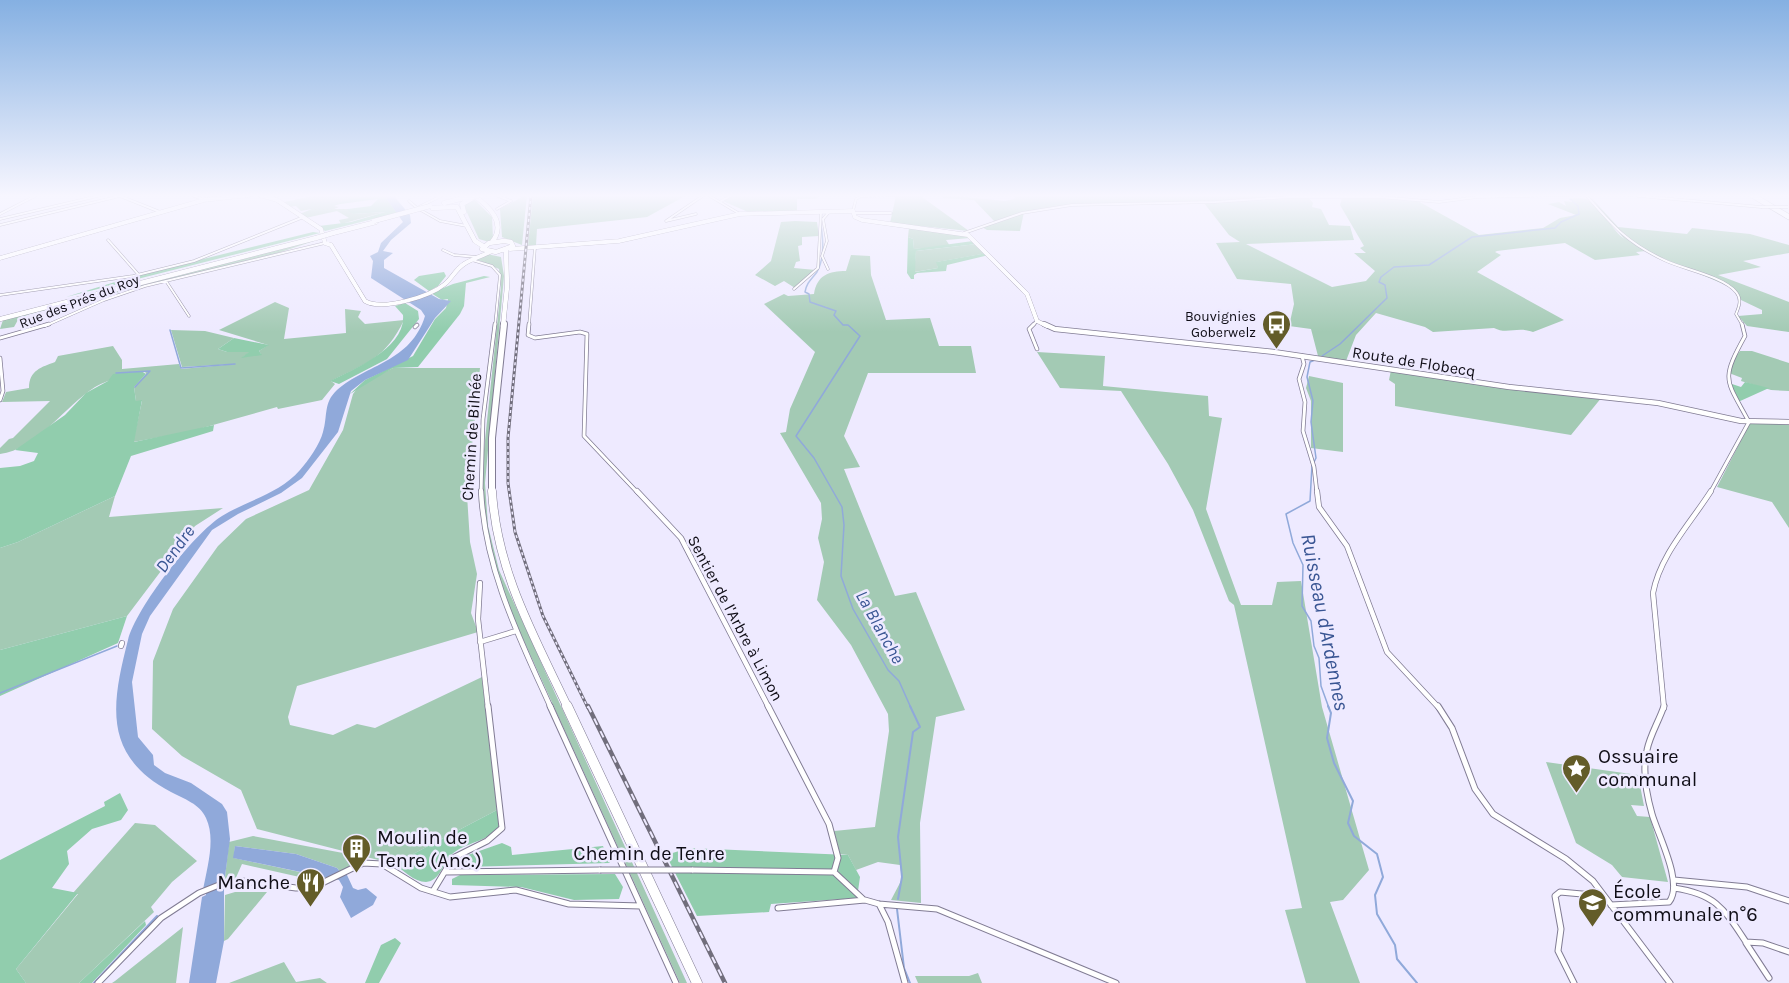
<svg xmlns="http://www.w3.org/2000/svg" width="1789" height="983" font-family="Karla,sans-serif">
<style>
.green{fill:#a3cab4}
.forest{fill:#91cdad}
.water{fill:#90a9da}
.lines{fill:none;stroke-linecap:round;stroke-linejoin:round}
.stream-far1{stroke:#90a9da;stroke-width:1.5}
.stream{stroke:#90a9da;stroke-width:2}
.minor-far3-casing{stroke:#817c94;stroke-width:3}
.minor-far2-casing{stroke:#817c94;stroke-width:4.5}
.minor-far1-casing{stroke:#817c94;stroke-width:6}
.minor-casing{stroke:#817c94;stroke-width:7}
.tertiary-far1-casing{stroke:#817c94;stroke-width:4.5}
.tertiary-casing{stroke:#817c94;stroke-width:6}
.trunk-far3-casing{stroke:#817c94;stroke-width:5}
.trunk-far2-casing{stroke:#817c94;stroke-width:8}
.trunk-far1-casing{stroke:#817c94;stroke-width:9}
.trunk-casing{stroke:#817c94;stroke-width:11}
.motorway-casing{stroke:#817c94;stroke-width:6}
.minor-far3{stroke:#fff;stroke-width:2}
.minor-far2{stroke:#fff;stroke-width:3}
.minor-far1{stroke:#fff;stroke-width:4.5}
.minor{stroke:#fff;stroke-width:5}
.tertiary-far1{stroke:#fff;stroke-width:4}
.tertiary{stroke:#fff;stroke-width:4.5}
.trunk-far3{stroke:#fff;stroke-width:4.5}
.trunk-far2{stroke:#fff;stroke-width:6}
.trunk-far1{stroke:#fff;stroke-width:8}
.trunk{stroke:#fff;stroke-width:10}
.motorway{stroke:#fff;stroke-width:5}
.rail-far1-casing{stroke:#716e7c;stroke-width:3}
.rail-casing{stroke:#716e7c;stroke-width:4.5}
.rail-far1{stroke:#eeeaff;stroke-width:1.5;stroke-dasharray:3;stroke-linecap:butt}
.rail{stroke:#eeeaff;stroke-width:2;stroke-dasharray:7;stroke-linecap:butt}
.minor-bridge-far1-casing{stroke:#817c94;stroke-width:3;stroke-linecap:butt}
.minor-bridge-casing{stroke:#817c94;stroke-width:7;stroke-linecap:butt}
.trunk-bridge-casing{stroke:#817c94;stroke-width:5;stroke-linecap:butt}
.minor-bridge-far1{stroke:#fff;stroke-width:2}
.minor-bridge{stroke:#fff;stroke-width:5}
.trunk-bridge{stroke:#fff;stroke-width:4.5}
.labels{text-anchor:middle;stroke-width:5;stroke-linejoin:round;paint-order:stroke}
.far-street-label{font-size:14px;fill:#0f0d16;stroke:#eeeaff}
.far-poi-label{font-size:14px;fill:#0f0d16;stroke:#eeeaff;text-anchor:end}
.street-label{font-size:16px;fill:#0f0d16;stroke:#eeeaff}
.water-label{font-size:18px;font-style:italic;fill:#395593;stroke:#eeeaff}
.near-poi-label{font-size:20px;fill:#0f0d16;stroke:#eeeaff;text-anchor:start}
.near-street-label{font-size:20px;fill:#0f0d16;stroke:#eeeaff}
.near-water-label{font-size:21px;font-style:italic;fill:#395593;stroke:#eeeaff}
</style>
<rect width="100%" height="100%" fill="#eeeaff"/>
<path class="green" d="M318,195H347L350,200L334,206L339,207L334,209H348L353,214L385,212L341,224L339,220L349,218L337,211L301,219L297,215L312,209L301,211L296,206L289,207L284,202Z
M522,195H527L522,245L502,237L500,209L522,197Z
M533,195H687L647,217L537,229L536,245L528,246Z
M742,195H823L815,199H797V211L748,212L723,201L730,196Z
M944,195L1005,201L1014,199L1016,195H1272L1275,197H1308L1313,203L1312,207L1321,209L1329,225L1350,226L1354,240L1246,244L1332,287L1366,281L1375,271L1354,253H1366L1360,248L1364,246L1340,205L1342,198L1380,197L1416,200L1479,235L1543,228L1560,218L1576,215L1548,204L1559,202L1566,206L1564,201L1573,202L1569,199C1600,192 1602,220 1624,239L1589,195L1618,227L1687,234L1692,228L1750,234L1789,245V253L1743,261L1761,267L1718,275L1789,302V332L1747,326L1738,316L1762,314V310L1741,300L1735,289L1646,251L1636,252L1640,255L1595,260L1565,243L1497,251L1495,252L1501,255L1477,272L1564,320L1533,332C1517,326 1507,335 1494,328L1433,332L1425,327L1376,313L1356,335L1346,361L1318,356L1311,329L1289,326L1294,304L1291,284L1237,279L1216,243L1240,242L1229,235L1204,203L1072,205L1024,212L1020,231L987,230L982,227L995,222L974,200L943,198Z
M896,196L922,197L969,231L890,223Z
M473,198L492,217L493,239L489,242L479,239L464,206Z
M795,221L817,222L819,236L802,237V245L798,246L800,261L796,262L794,268L816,270L795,288L784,281L775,286L755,275L771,261L781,222Z
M909,227L960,233L970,238L946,240L950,246L914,249L913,239L908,237Z
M317,240L278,253L30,314L19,318L14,327L0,329L3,320Z
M977,244L988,253L937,262L938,268L914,272L916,251Z
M487,254L501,257L504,276L485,483L488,526L499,570L687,983H680L503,595L483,524L482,469L501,287L499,269L476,259Z
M851,255L870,256L871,275L886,320L930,318L939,346H971L976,373H868L844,436L860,467L844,469L895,596L916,592L965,710L936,717L920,823L921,903L891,900L902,879L900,865L878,862L856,870L848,855L840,854L834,831L875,827L889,731L888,714L851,645L817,600L824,562L818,538L822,519L821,503L780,433L786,432L790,409L815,352L764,304L784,294L788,296L814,294C817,275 829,271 846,271Z
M275,302L289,308L284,339L346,333L345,309L361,311L358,317L365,324L404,320C385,359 368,362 331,381L335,384L322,400L278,409L277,407L188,432L133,442L142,401H136L134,387L146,374L145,371C128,376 110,378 95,387C66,405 36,450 0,454V448L9,439L13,438L50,401L2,402L6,392L29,388C29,370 42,367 55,362L58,356L113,346L122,360V369L179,364L181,369L236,364L182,367L171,330L205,331L234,338L218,349L227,352H250L243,357L261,354L259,351L268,345L219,330Z
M1740,351H1752L1789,363V391L1771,390L1741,381L1742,378L1729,373L1733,360Z
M1037,352L1105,356L1103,386L1208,396L1209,416L1222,418L1206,509L1241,605H1272L1277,582L1301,581L1322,707L1369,870L1343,900L1330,902L1360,983H1306L1285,910L1302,908L1234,605L1229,601L1193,510L1168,464L1121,391L1060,388Z
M393,368H480L467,495L470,542L477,574L471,613L478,632L297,686L288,717L290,725L333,735L357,724L375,728L482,677L497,810L394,864L257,829L241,790L182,756L152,729L153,661L173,609L218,546L246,519L309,490L343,430L353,394L359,386Z
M1391,370L1602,397L1571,435L1395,406V384L1389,380Z
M1309,376L1343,383V452L1311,448V401L1306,388Z
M1750,423H1789V528L1772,502L1717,487Z
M115,496L109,517L223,508L195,526L127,616L0,650V548L18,542Z
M1546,762L1638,775L1644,806L1631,805L1637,816L1650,817L1668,882L1622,877L1612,865L1576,843Z
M135,823L155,825L197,861L172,882L151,907L154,912L79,983H26L16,969L78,894L73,893Z
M253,836L343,853L352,866L341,873L337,868L296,854L235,846L234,858L328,878L321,881L317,877L313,880L242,864L234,882L224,886L229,842Z
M235,892H267L228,939L224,941L225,895Z
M183,927L176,983H112L115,981Z
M284,962L296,982L320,978L327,983H229Z
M978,973L982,983H918L915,976H969Z"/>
<path class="forest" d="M347,195L362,197L384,195L397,213L325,231L319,226L351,222L385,212L353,214L348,211V209L371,206L378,199L333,205L349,200Z
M313,232L320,233L66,297L138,275Z
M908,237L913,239L914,249L973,241L977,244L916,251L915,272L938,268L936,262L987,253L989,255L947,265L946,271L917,273L914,275V279H911L907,273Z
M444,272L446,276L438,286L429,291L414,280L419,276Z
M484,276L490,277L466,283L464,306L460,314L418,367L393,368L350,394L365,380L413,356L435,319L446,308L448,299L442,300L431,293L453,284Z
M405,303L418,311L419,319L387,359L339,384L330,381C354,369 406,348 403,315L395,306Z
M234,338L269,345L259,351L262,355L241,358L249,352H227L218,349Z
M141,371L146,374L134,387L136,401L142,400L134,442L214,425L213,431L131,456L115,496L18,542L0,548V468L20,466L34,461L38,453L15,450L65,415L86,393L108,381L113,374Z
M1745,382L1769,388L1738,402L1729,383L1741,387Z
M127,616L118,643L0,696V650Z
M120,793L128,810L121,820L92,829L67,851L69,864L52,888L78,893L16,969L26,983H0V860L105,806L104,802Z
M497,810L499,827C488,842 465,842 451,855C443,863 440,881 426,882C414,882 403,870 394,864Z
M502,843L511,847L512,855L603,846L610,863L464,867L460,863L465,856Z
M689,848L848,855L860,877L857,898L771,904L769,912L697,916L666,855Z
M615,874L623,887L619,899L574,900L521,887L452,885V879L460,875Z
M145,921L146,925L92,983H79Z
M395,938L401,943L379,983H365L381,945Z"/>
<path class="water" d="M384,195H393L410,215L411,223L391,240L383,251L393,253L384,260V268L439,299L451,301L435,318L408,360L365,380L351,391L338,432L302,478L281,493L238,514L212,530L150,616L142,634L132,682L138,737L153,755L154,765L165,773L191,783L222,804L227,812L230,839L224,884V941L216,983H189L202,897L206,895V889L203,890C207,868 216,839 206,818C200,804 184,799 171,792C103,756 111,706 128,640C136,608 194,533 222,516C248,500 279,494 300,470C308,461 320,444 323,432C328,416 323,403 337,390C367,364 411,362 425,316L421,310L371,278L373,261L370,256L378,252L381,243L403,222Z
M235,846L296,854L337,868L341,873L347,875L353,888L358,890L366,888L377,897L373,905L351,918L340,897L343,887L339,880L233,858Z"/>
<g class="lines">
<path class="stream-far1" d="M821,224C823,240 825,257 817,272C811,280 807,282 805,292L809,294L810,302L836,311L834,315L843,325H848L860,336L796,436L814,458L842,507L844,525L841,576L853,609L888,670L899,681L911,708
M170,330L181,368L235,364
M1322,356L1340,344L1387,298L1385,285L1379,282L1381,277L1394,267L1429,265L1472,237L1555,228L1561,222L1579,214L1578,206L1570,199
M116,373L150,371L135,387
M1314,462L1316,458L1311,422L1313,401L1307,377L1310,362L1315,360
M1312,465L1310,501L1286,514L1293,543L1303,565L1302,606L1311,621L1314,646L1319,658L1321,686L1329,708
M0,693L117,646"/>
<path class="stream" d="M1328,706L1331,713L1327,738L1334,763L1353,801L1348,823L1354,836L1377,854L1383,877L1375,895L1377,914L1395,945L1397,959L1417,983
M898,899L902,877L898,837L913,732L920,727L910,706
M897,909L904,968L910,983
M94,983L157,916"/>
<defs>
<path id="minor-far3" d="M192,195L204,200
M443,195L417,208L440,221L467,226
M708,195L740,214
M1586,195C1613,226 1626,242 1664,260C1682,269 1723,276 1736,292C1742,299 1739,307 1736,314L1743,326
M1628,195L1761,207
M120,196L160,212
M409,201L417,208
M721,201L732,195
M497,209L511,201L498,196
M853,211L856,199L861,196L923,195
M854,213H891
M0,214L37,195
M696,214L666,221L704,195
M0,219L102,195
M0,225L124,195
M964,233L1022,213L1072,205L1215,202L1287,197H1380L1439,202L1477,197L1569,195
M108,240L138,274
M443,250L454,255L477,257
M472,260L492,266L500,275L495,326
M828,269L822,256L827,241L823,219L829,212
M166,281L189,316
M794,289L818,268L821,212
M0,295L133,276L194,261L301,218
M45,326L104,300L145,286L325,243
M529,326L535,247
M1032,326L1037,321"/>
<path id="minor-far2" d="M529,324L528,335L535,338L580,332L587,334L584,436L638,493
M1034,324L1029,329L1037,349
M415,327L417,325
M0,338L49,324
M1302,356L1304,364L1299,379L1305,402L1303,431L1314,467L1317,493
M0,358L3,391L0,400
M481,493L483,419L495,324
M1710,493L1749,422C1726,379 1720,381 1745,336L1742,324"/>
<path id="minor-far1" d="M481,491C485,570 519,637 551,708
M637,491L681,538L769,708
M1317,491L1319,507L1347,546L1387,652L1439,708
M480,583L478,619L488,708
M480,642L516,631
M121,646L122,643
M1664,708L1653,593C1660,555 1690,524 1711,491"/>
<path id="minor" d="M550,706L676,983
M768,706L829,824L838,858L834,872
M1438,706L1452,728L1475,789L1493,814L1566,859L1593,881L1670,983
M692,870L834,872L864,900
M445,872L600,870
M1674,880L1747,887L1789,901
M1674,888C1716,894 1724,909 1746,942L1763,943L1789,952
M433,891L453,858L487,841L502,828L488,706
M879,904L888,922L905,983
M1611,905L1669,902C1684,884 1658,835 1652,814C1646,793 1642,771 1647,750C1650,735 1659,721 1664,706
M778,908L865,900L879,904L937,909L1116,983
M1746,943L1769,978
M98,983L161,918L199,893L219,885L242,881L296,888L314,887L363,863L382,864L421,888L450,897L516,890L569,904L641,906
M1574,983L1558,951L1561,929L1555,896L1560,892L1604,896"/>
<path id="tertiary-far1" d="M260,195L277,200L321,229L325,243L331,245L365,301C382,311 429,297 445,284C452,278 456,269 464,264C472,259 482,256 490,252
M510,249L619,241L740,214L853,211L855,217L862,220L968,235L1027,294L1037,321L1047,326
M0,258L204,200L249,195"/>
<path id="tertiary" d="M1044,324L1055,329L1274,352L1509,387L1658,403L1741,421L1789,422"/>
<path id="trunk-far3" d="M473,195C489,206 507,223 492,242
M444,203L468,197
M432,208L457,207L475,241L483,246
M464,212L462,204L473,198
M333,233L376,222
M504,241L511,242L513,246L496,252L482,249L489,243Z
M0,319L316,238
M503,326L507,287L506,250"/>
<path id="trunk-far2" d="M492,493V438L504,324"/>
<path id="trunk-far1" d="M492,491C497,572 534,636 568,708"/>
<path id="trunk" d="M567,706L697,983"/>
<path id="motorway" d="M1752,195L1789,217"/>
</defs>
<use href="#minor-far3" class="minor-far3-casing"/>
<use href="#minor-far2" class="minor-far2-casing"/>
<use href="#minor-far1" class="minor-far1-casing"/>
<use href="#minor" class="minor-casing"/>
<use href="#tertiary-far1" class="tertiary-far1-casing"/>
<use href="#tertiary" class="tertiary-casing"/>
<use href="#trunk-far3" class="trunk-far3-casing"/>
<use href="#trunk-far2" class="trunk-far2-casing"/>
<use href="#trunk-far1" class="trunk-far1-casing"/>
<use href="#trunk" class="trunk-casing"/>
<use href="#motorway" class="motorway-casing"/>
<use href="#minor-far3" class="minor-far3"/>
<use href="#minor-far2" class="minor-far2"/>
<use href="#minor-far1" class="minor-far1"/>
<use href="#minor" class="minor"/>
<use href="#tertiary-far1" class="tertiary-far1"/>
<use href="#tertiary" class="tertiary"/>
<use href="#trunk-far3" class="trunk-far3"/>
<use href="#trunk-far2" class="trunk-far2"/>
<use href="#trunk-far1" class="trunk-far1"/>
<use href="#trunk" class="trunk"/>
<use href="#motorway" class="motorway"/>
<defs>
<path id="rail-far1" d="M531,195L508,438V483L515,532L543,616L588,708"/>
<path id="rail" d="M588,706L725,983"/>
</defs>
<use href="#rail-far1" class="rail-far1-casing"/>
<use href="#rail" class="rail-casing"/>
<use href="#rail-far1" class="rail-far1"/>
<use href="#rail" class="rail"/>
<defs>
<path id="minor-bridge-far1" d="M1761,207H1788"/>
<path id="minor-bridge" d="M600,870H692"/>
<path id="trunk-bridge" d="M472,197L481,195
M374,221L430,206
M316,238L333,233"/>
</defs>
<use href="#minor-bridge-far1" class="minor-bridge-far1-casing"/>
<use href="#minor-bridge" class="minor-bridge-casing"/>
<use href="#trunk-bridge" class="trunk-bridge-casing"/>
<use href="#minor-bridge-far1" class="minor-bridge-far1"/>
<use href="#minor-bridge" class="minor-bridge"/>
<use href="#trunk-bridge" class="trunk-bridge"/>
</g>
<linearGradient id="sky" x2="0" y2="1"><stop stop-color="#85b0e2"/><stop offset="0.59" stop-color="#f7f6ff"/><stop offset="1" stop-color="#f7f6ff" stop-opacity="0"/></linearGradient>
<rect width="1789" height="332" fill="url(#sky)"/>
<defs>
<symbol id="bus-pin" viewBox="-11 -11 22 30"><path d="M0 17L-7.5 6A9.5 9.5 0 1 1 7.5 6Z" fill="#635c29" stroke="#eeeaff"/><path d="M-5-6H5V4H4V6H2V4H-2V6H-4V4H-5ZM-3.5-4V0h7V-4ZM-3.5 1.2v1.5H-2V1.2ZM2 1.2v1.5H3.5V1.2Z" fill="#fff"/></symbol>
<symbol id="sight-pin" viewBox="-11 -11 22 30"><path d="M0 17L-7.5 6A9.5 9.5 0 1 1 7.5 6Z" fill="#635c29" stroke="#eeeaff"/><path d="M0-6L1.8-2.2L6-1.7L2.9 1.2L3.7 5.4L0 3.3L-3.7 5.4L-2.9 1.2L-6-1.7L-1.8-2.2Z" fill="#fff"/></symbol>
<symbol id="building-pin" viewBox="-11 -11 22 30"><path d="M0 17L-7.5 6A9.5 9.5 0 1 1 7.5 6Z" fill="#635c29" stroke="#eeeaff"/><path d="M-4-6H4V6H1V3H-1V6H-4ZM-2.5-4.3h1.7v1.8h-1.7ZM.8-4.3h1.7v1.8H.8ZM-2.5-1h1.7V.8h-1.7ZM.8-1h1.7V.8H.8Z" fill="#fff"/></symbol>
<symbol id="restaurant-pin" viewBox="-11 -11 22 30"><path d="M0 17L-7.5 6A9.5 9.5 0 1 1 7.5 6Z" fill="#635c29" stroke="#eeeaff"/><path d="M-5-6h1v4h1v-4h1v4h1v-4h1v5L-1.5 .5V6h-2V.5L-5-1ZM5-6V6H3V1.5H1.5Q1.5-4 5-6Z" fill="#fff"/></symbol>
<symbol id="school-pin" viewBox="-11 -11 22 30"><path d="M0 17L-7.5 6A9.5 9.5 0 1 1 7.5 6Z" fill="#635c29" stroke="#eeeaff"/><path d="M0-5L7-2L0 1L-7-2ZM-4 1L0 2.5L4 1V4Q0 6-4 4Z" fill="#fff"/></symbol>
</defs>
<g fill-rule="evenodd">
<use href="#bus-pin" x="1260" y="308" width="33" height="45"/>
<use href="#sight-pin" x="1560" y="752" width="33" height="45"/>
<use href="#building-pin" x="340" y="832" width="33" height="45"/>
<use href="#restaurant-pin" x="294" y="866" width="33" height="45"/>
<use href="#school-pin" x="1576" y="886" width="33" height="45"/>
</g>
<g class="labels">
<g class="far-street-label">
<text transform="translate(79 301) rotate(-21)" y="5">Rue des Prés du Roy</text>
</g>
<g class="far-poi-label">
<text x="1256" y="321">Bouvignies<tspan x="1256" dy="16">Goberwelz</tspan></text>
</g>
<g class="street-label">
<text transform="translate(1414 361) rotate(9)" y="6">Route de Flobecq</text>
<text transform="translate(471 437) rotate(-86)" y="6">Chemin de Bilhée</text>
<text transform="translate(736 618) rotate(62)" y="6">Sentier de l'Arbre à Limon</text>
</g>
<g class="water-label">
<text transform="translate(175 549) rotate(-54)" y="6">Dendre</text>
<text transform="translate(880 627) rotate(61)" y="6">La Blanche</text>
</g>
<g class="near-poi-label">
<text x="1598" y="763">Ossuaire<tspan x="1598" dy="23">communal</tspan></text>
<text x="377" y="844">Moulin de<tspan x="377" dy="23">Tenre (Anc.)</tspan></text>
<text x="290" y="889" text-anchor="end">Manche</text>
<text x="1613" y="898">École<tspan x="1613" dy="23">communale n°6</tspan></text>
</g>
<g class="near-street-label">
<text x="649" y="860">Chemin de Tenre</text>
</g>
<g class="near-water-label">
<text transform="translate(1325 622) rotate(79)" y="7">Ruisseau d'Ardennes</text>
</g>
</g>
</svg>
